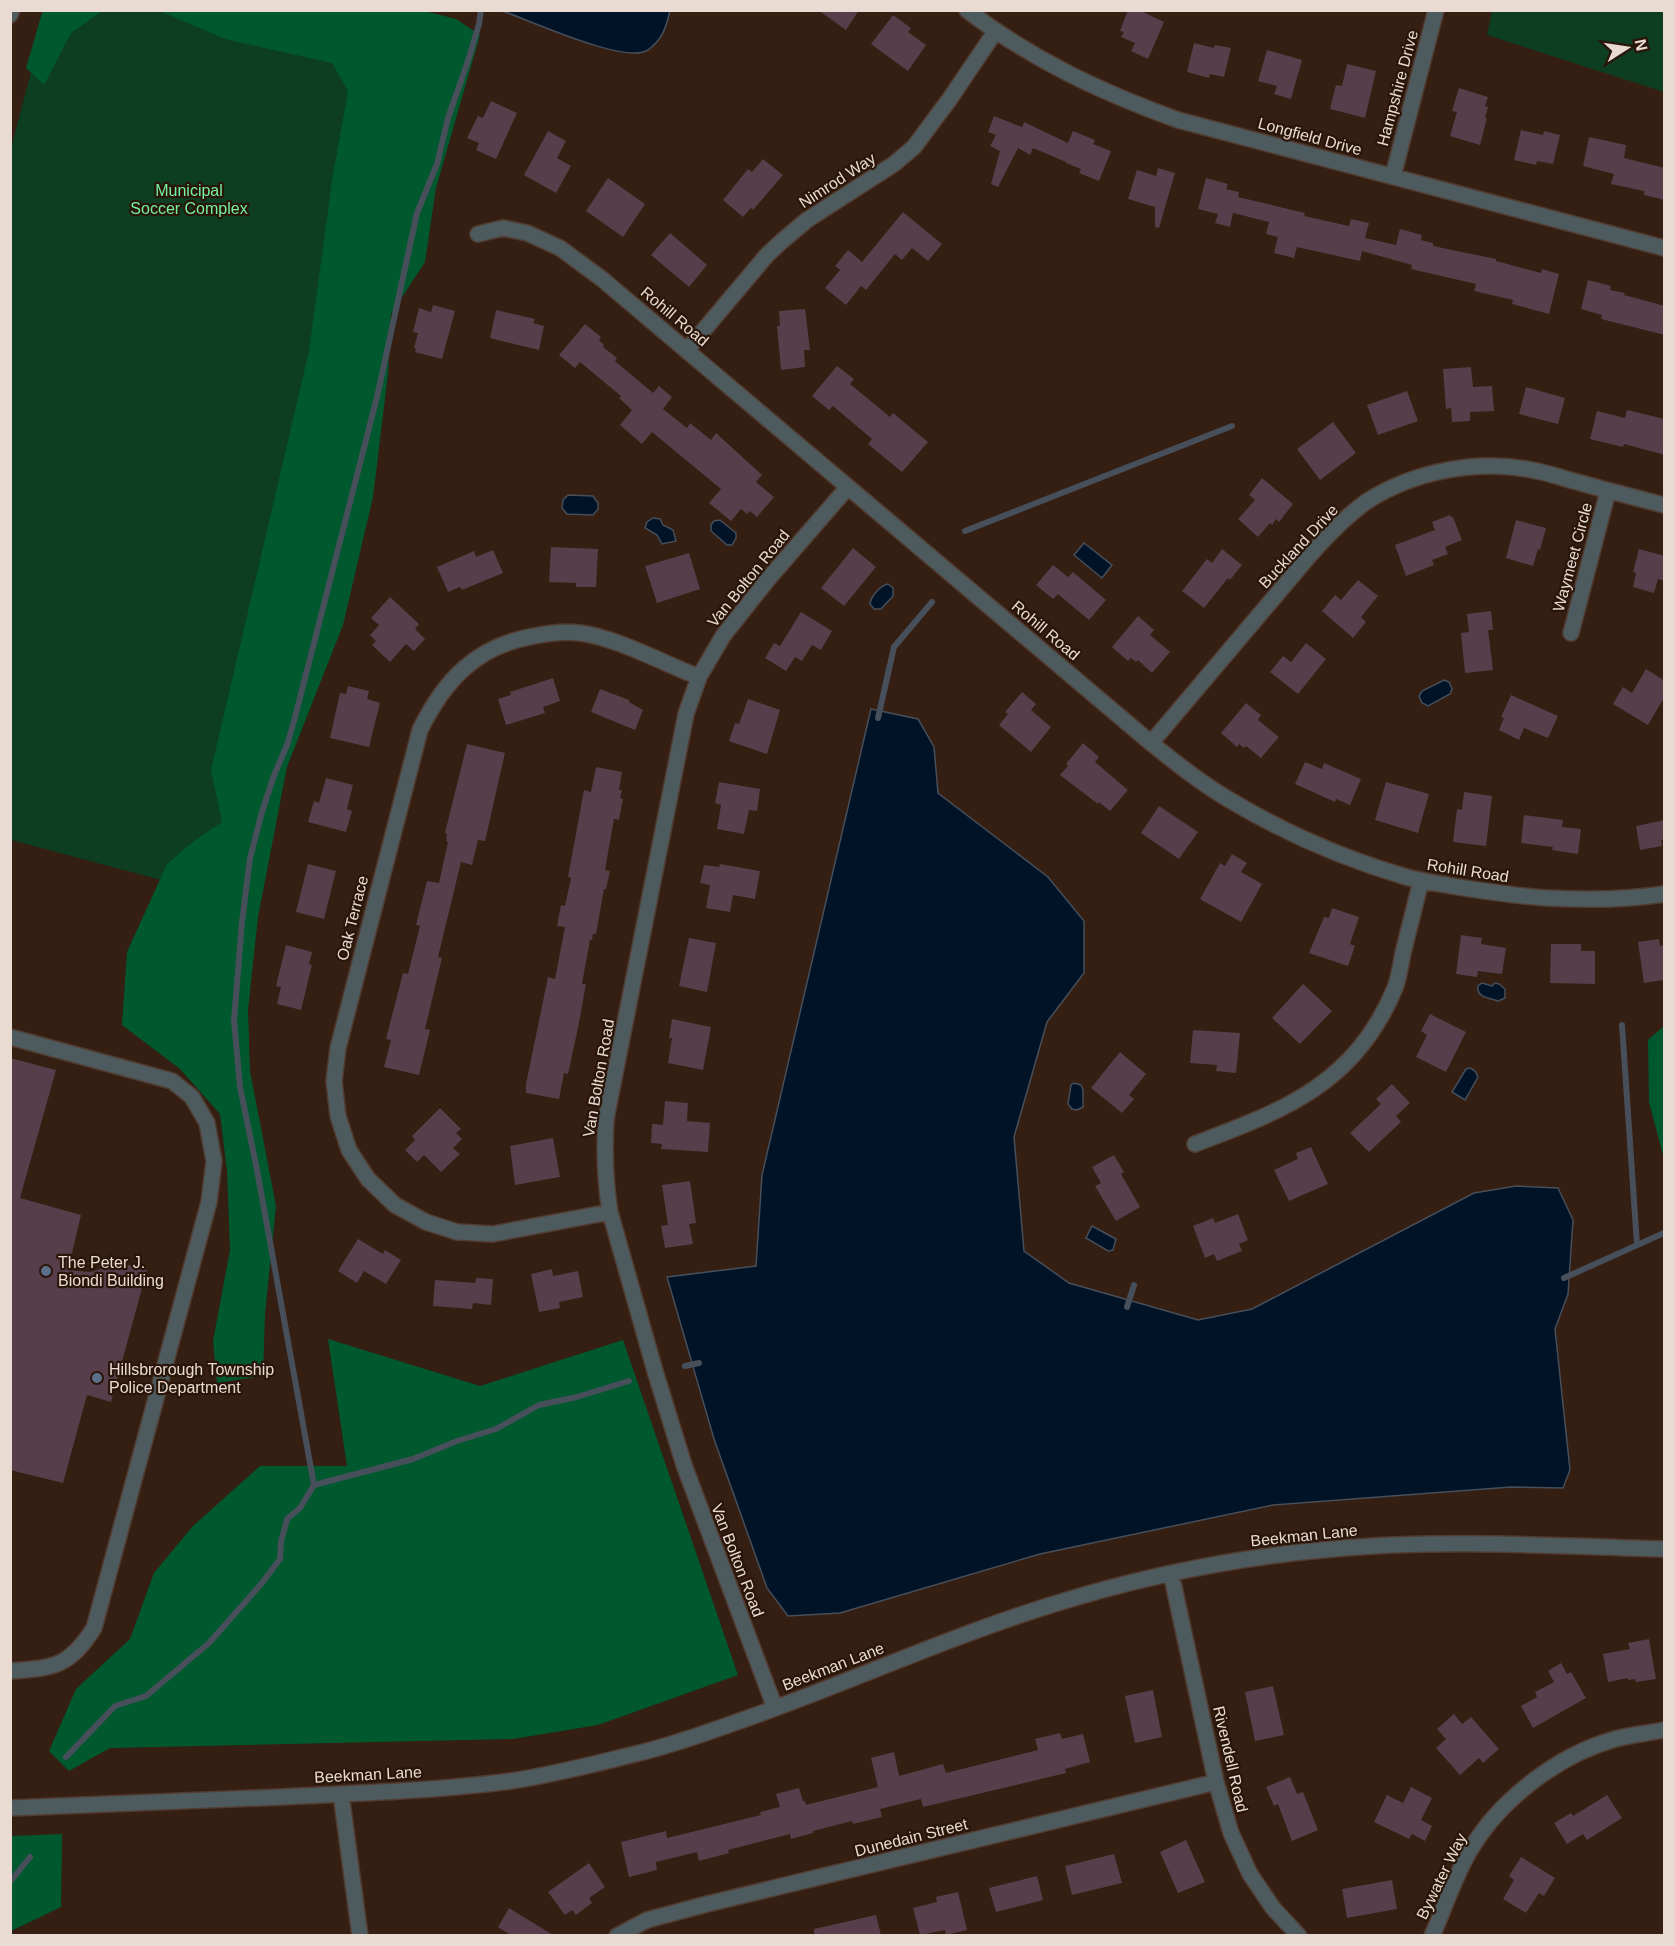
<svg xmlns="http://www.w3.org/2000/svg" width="1675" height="1946" font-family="Helvetica,sans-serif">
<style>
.green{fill:#0d3e22}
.forest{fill:#00592e}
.water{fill:#001327;stroke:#464f5a;stroke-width:1.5}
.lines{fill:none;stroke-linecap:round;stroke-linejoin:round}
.stream{stroke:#464f5a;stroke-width:6}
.building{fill:#583e4a}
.minor-casing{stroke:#523c31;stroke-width:18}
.minor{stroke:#4d5b5f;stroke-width:15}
.service-dot{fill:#5c6f8a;stroke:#2a1509;stroke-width:2}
.labels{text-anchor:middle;stroke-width:4.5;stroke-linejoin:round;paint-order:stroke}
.street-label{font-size:16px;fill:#e9dad2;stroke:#2a1509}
.park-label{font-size:16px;fill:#74f2a2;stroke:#2a1509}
.poi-label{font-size:16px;fill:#e9dad2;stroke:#2a1509;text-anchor:start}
</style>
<rect width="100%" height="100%" fill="#351e12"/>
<path class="green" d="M47,11H180L399,67L225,897L11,840V148Z
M1492,11H1664V92L1487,35Z"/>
<path class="forest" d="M46,10L102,11L71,33L44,85L26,68L42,13Z
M425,11L456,19L480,35L436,188L425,262L391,314L388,374L373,497L343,625L287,767L258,917L248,1010L250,1071L276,1206L265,1314L263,1376L217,1383L213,1341L230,1250L227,1171L220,1114L180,1069L122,1025L127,952L167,864L194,841L222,822L211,770L309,351L332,181L348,91L332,63L225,39L160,11Z
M1664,1026V1159L1649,1102L1648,1040Z
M328,1339L480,1386L623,1340L738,1675L598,1725L513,1739L110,1748L69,1771L49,1751L76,1689L130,1639L154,1573L192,1527L260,1466H347Z
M62,1834L61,1907L11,1931V1836Z"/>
<path class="water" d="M502,11H670C666,27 663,39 648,50C625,65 530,20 502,11Z
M568,495L593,496L598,503V509L593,515L567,514L562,508L563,500Z
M653,518L660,519L663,525L673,530L676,541L662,544L657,535L645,528L647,522Z
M720,520L736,533V538L732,545H727L711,531V525L714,521Z
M1084,543L1112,565L1102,578L1074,555Z
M888,584L893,588V596L881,609H874L870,604C871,596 880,586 888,584Z
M1444,680L1449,682L1452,689L1450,694L1428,706L1422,703L1419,696L1422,691Z
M871,709L918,719L934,747L938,793L1048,877L1084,921V973L1047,1022L1014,1137L1024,1251L1069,1283L1198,1320L1252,1309L1474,1193L1516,1186L1558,1188L1573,1220L1568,1294L1555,1329L1570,1470L1563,1488L1511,1487L1273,1505L1040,1554L840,1613L788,1616L767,1588L714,1439L667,1277L756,1266L762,1175Z
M1482,983L1492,986L1495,983L1499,984L1505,989V998L1498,1001C1489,998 1476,997 1478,986Z
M1470,1068L1475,1071L1478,1077L1465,1100L1452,1092L1466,1069Z
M1074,1083L1081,1085L1083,1090V1107L1077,1110L1072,1109L1068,1104L1071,1085Z
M1092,1226L1116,1239L1113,1250L1108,1251L1086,1238Z"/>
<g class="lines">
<path class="stream" d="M965,531L1232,426
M878,718L894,647L932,602
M1622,1025L1637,1245
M1564,1278L1664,1233
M1127,1307L1134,1285
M685,1366L699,1363
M314,1485L413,1459L457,1441L496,1429L539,1405L577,1397L629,1381
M66,1757L115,1706L146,1696L209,1643L262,1583L280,1559L281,1542L287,1519L300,1508L314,1485L257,1170L240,1087L234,1020L242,922L250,858L262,812L273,778L287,745L294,721L377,397L417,213L437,164L448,118L468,61L479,24L481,10
M10,1882L30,1857"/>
</g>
<path class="building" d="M818,10H859L846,30Z
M1128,10H1139L1164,22L1148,59L1131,51L1135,43L1121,37L1124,32L1120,31Z
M893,15L911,28L908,32L926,45L908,71L871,44Z
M1194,43L1214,48L1215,45L1231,48L1224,77L1210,74L1209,78L1187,72Z
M1267,50L1302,60L1291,99L1274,94L1277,86L1258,81Z
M1347,64L1376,71L1365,118L1330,109L1336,85L1342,86Z
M1459,88L1488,97L1485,106L1488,107L1485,118H1487L1480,145L1450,136L1457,112L1452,111Z
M491,101L517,113L496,159L476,150L479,143L467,138L478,116L483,118Z
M994,116L1022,127L1024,122L1068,143L1073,131L1095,140L1093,144L1111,151L1099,181L1079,173L1081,169L1066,163V162L1033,148L1030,155L1018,148L998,187L991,184L1000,151L990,146L996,135L988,132Z
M1521,130L1543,135L1544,131L1560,135L1553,164L1537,161L1536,165L1514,160Z
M548,131L566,141L557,158L571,166L556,193L524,175Z
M1589,137L1626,145L1624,158L1665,168V200L1644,195V191L1611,184L1614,174L1583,166Z
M763,159L783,175L753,210L751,208L743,217L723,200L748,169L752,172Z
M1158,168L1175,173L1159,228L1155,227V207L1128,199L1137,170L1156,176Z
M608,178L645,204L623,237L586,211Z
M1206,178L1228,184L1226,189L1239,192L1238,197L1305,213L1304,216L1349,226L1351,219L1369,223L1365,238L1396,245L1400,229L1422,235L1421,240L1433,243V246L1496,259V261L1541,273L1542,269L1559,274L1549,314L1512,304L1513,300L1474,291L1476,284L1411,269L1412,265L1362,251L1360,261L1297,247L1294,258L1274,253L1278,237L1266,234L1269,222L1233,213L1230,227L1215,223L1218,214L1198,209Z
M903,212L942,244L928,261L912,248L902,260L895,254L866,290L861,286L846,305L825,288L840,270L835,266L848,250L862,262Z
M670,233L707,265L689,287L651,255Z
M1588,280L1611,286L1610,290L1625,293L1624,295L1665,306V335L1601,319L1602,315L1581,309Z
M433,305L455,311L442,359L415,352L416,349L414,348L418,333L413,332L419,308L431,312Z
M805,309L810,350H804L805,367L781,370L777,326H780L779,311Z
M496,310L535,319L533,323L544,326L539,350L490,338Z
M585,324L601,337L599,340L604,345L603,347L617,358L615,361L653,393L659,386L672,397L663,409L687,428L690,423L711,440L716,433L762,475L756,482L774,497L757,517L750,511L747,514L741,509L731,521L709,503L721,489L652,432L642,444L620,425L632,410L619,398L621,396L580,362L575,368L559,355Z
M837,366L854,379L850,384L890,417L893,413L928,442L902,472L868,444L872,439L833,406L829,410L812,396Z
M1471,367L1473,387L1492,386L1494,411L1470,412V421L1452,422L1451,408L1446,409L1443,369Z
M1526,387L1565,398L1558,424L1519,414Z
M1407,391L1418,421L1378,435L1367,405Z
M1627,410L1665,419V455L1624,444L1623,447L1590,439L1597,411L1625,418Z
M1333,422L1356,453L1320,480L1297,449Z
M1262,478L1293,504L1279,522L1276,519L1272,525L1270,523L1258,537L1238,519L1255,500L1249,495Z
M1450,515L1451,517H1453L1462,540L1445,547L1448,554L1432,560L1434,565L1406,576L1395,545L1435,530L1432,522Z
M1516,520L1546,528L1540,550L1538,549L1533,566L1506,558Z
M551,547L598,549L596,587H576V583L549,582Z
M853,548L876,567L844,606L821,588Z
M1222,549L1242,565L1230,580L1228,578L1204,608L1182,591L1207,559L1212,563Z
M1639,549L1665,556V581L1658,579L1654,593L1633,587L1636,573L1633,572Z
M493,550L503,573L462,590L460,587L448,592L437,567L474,551L476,557Z
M689,553L700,589L657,603L645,566Z
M1053,565L1068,577L1073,572L1106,600L1089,620L1058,594L1053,599L1036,585Z
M1358,580L1378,596L1361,617L1366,622L1353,638L1322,611L1335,595L1341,600Z
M390,597L419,624L415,629L425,639L414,651L406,644L390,662L372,645L376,641L370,635L379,625L371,618Z
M1491,611L1493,630H1488L1493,670L1465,673L1461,633L1469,632L1467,614Z
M801,612L832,631L821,650L812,645L802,661L795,657L786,671L765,658L774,643L780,646Z
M1138,616L1154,630L1150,635L1170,652L1152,673L1138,660L1136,662L1131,658L1128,661L1112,647Z
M1306,643L1326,659L1298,694L1270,672L1283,656L1291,662Z
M1646,669L1665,681V696L1648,725L1613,704L1623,687L1632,693Z
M553,678L560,701L543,707L545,713L506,725L498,699L511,695L510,692Z
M348,686L369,691L367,699L380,703L369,747L330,738L340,693L346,694Z
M600,689L629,700V702L643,710L635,730L591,712Z
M1022,692L1036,704L1031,710L1051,727L1031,752L999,725L1008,714L1005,712Z
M1511,695L1558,716L1548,738L1524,728L1519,740L1499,730L1504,718L1501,717Z
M748,699L780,710L767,754L729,741L735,723L739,724Z
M1246,703L1261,715L1258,720L1279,737L1261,758L1246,746L1244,748L1239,744L1237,747L1221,733Z
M1083,743L1099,757L1095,762L1128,790L1110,811L1099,802L1098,804L1060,775L1068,766L1066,764Z
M467,744L505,753L485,841L478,840L472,865L461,862L438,957L442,958L425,1029L430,1030L419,1075L384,1067L391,1040L386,1039L403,973L408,974L420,926L416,925L427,881L439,883L448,842L446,841L447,834L445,833Z
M1305,762L1322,769L1324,763L1361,779L1350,805L1336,799L1335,802L1295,784Z
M596,767L622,772L619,790H622L620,798L623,799L619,820L614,819L605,870L610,871L606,889H604L596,934H593L592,940H590L582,984H586L578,1028L568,1074L564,1073L559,1099L526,1093V1084L548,977L555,979L565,927L557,926L561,905L565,906L571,878L568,877L584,790L591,792Z
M326,778L353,785L347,809L352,811L346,832L308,822L314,801L319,803Z
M719,782L760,789L757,811L749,810L744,834L717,829L721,805L715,803Z
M1386,782L1429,794L1418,833L1375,820Z
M1464,792L1492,796L1486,846L1453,842L1457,809L1462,810Z
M1159,806L1198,832L1179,859L1141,833Z
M1524,815L1563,820L1562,827L1581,829L1578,854L1552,850L1553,847L1521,843Z
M1665,820V839L1661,840L1662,846L1640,850L1636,826Z
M1232,854L1247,863L1241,872L1262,884L1241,922L1200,899L1220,863L1225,866Z
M308,864L336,871L324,919L296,912Z
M720,864L760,871L755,899L733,895L730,912L706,908L710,885L700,883L704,865L719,867Z
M1332,908L1359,917L1350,944L1355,946L1348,966L1309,953L1324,917L1329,918Z
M1461,935L1482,938L1481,944L1506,948L1502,974L1478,971L1477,977L1456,974Z
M689,938L716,943L707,992L679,986Z
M1659,939L1660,946L1665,945L1663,980L1644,983L1638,942Z
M1551,944H1581V951H1595V984L1550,983Z
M286,945L312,952L309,964L312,965L301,1010L277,1004L281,987L276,986Z
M1303,984L1332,1011L1300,1044L1272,1018Z
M1430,1014L1466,1032L1446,1072L1416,1057L1427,1035L1421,1031Z
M672,1019L711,1027L703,1070L668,1063L672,1038H669Z
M1193,1030L1240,1033L1236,1073L1216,1071L1217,1065L1190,1063Z
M1120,1052L1146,1074L1129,1095L1134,1099L1122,1113L1091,1088Z
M10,1058L56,1070L20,1198L81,1215L68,1270L90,1272L122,1263L147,1270L111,1402L87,1395L63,1483L10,1470Z
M1392,1084L1410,1103L1396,1116L1401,1122L1369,1152L1350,1133L1381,1104L1376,1099Z
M665,1101L688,1103L687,1121L710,1123L708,1152L661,1149L662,1144L651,1143L652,1124L663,1125Z
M440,1108L461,1129L456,1133L462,1139L453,1148L460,1154L441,1172L424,1155L417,1162L405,1150L415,1140L412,1136Z
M553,1138L560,1177L515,1185L510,1146Z
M1311,1147L1328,1184L1289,1201L1274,1170L1298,1159L1296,1153Z
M1114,1155L1124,1172L1121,1174L1140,1207L1116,1221L1095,1186L1101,1183L1092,1167Z
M690,1181L696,1223L689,1224L693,1244L665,1248L661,1226L668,1225L662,1185Z
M1238,1214L1248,1240L1239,1244L1242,1251L1217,1261L1214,1254L1205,1258L1193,1226L1213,1218L1215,1223Z
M358,1239L383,1254L385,1250L401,1260L386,1284L364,1271L357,1283L338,1271Z
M552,1269L553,1276L578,1271L583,1297L559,1302L560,1308L539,1312L531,1274Z
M476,1278L493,1279L491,1305L473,1303L472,1309L433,1306L435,1280L475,1283Z
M1649,1639L1656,1679L1636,1682L1635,1679L1628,1680V1678L1608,1682L1603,1654L1630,1649L1628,1643Z
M1561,1663L1567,1674L1571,1672L1586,1698L1533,1728L1521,1706L1537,1697L1535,1692L1554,1682L1548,1671Z
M1273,1686L1284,1735L1255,1741L1245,1692Z
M1153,1690L1162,1737L1135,1743L1125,1696Z
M1454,1714L1462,1724L1471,1717L1499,1749L1483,1763L1479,1758L1460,1775L1436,1748L1446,1739L1437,1729Z
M1060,1733L1062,1739L1083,1734L1090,1762L1065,1769L1066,1773L923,1807L921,1799L880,1809L882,1817L853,1824L852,1821L813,1831V1833L791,1839L790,1834L728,1850L729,1853L699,1861L697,1852L656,1862L657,1870L629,1877L621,1842L666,1831L667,1838L761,1815L760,1812L780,1807L776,1794L799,1788L803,1801H805L806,1805L878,1787L871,1758L894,1752L899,1776L943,1764L946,1773L1038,1750L1035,1739Z
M1290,1777L1297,1794L1303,1792L1318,1830L1292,1841L1278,1804L1274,1806L1266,1787Z
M1411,1787L1432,1798L1421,1820L1432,1826L1425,1841L1412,1834L1409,1839L1374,1822L1387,1795L1403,1803Z
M1607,1795L1622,1818L1587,1840L1583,1834L1567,1844L1554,1823L1571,1813L1573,1816Z
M1186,1840L1205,1882L1178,1893L1160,1852Z
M1114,1854L1122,1883L1072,1895L1065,1866Z
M1521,1857L1555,1878L1544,1896L1539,1893L1526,1913L1503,1899L1514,1880L1509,1876Z
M589,1863L605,1887L589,1898L592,1903L576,1915L572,1910L565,1915L548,1892Z
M1037,1876L1043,1900L996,1912L989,1888Z
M1392,1880L1397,1909L1347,1918L1342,1889Z
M958,1892L967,1930L946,1935L945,1930L920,1935L913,1908L937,1902L936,1897Z
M509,1908L553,1935H511L498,1927Z
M876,1915L881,1935H814V1929Z"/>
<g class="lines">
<defs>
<path id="minor" d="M967,10C1032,60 1101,92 1178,120L1664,248
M10,15L12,10
M1393,176L1436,10
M478,234L503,228L527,233L560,248L602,279L1151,743C1176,763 1201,783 1228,799C1283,832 1342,858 1403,876C1419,881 1435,883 1452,886C1483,891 1515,896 1546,898C1586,900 1626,900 1664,894
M687,350L767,255L782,241L807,220L894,164L914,147L949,100L995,32
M1571,633L1608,491
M1151,743L1310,555C1327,536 1345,517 1366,502C1413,471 1478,459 1532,470C1549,473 1565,479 1581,483C1609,491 1637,498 1664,505
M10,1037L172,1081L192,1097L207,1123L214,1161L209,1202L94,1628C69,1667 54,1668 10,1671
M1195,1144C1285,1110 1355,1084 1395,988C1399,977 1401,964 1403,953C1409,929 1415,905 1421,881
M610,1212L493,1234L457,1232L426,1222L395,1205L368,1179L349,1150L338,1116L334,1081L338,1048L420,730C445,679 477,646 534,636C549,633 565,631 580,633C615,637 665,664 699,677
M1171,1573L1216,1782L1231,1833L1250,1874L1273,1908L1299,1936
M775,1708L684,1465L655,1371L610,1212C605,1181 604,1151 606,1119L686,714L699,677L723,636L769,578L848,487
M341,1794L360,1936
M10,1808C101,1804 192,1800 282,1797C358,1793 435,1791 511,1781C552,1775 594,1764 635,1754C674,1745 711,1731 748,1718C850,1682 948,1637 1051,1605C1143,1576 1238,1557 1333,1549C1443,1539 1555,1546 1664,1549
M617,1936L647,1920L707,1904L1216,1782
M1432,1936C1444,1909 1455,1876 1469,1852C1499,1800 1558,1755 1615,1739C1631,1735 1648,1733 1664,1730"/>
</defs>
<use href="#minor" class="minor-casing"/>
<use href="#minor" class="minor"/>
</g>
<g class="service-dot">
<circle cx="46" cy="1271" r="6"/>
<circle cx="97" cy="1378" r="6"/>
</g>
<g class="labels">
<g class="street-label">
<text transform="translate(1397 88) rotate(-75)" y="6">Hampshire Drive</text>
<text transform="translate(1310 136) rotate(15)" y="6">Longfield Drive</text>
<text transform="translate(837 180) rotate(-33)" y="6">Nimrod Way</text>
<text transform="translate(675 316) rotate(40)" y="6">Rohill Road</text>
<text transform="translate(1298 546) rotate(-47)" y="6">Buckland Drive</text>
<text transform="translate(1572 557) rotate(-75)" y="6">Waymeet Circle</text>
<text transform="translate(748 578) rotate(-51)" y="6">Van Bolton Road</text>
<text transform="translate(1046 630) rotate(40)" y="6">Rohill Road</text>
<text transform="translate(1468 870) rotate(9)" y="6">Rohill Road</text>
<text transform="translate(352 918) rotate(-76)" y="6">Oak Terrace</text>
<text transform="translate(598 1078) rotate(-80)" y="6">Van Bolton Road</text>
<text transform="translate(1304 1535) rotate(-6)" y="6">Beekman Lane</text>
<text transform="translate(738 1560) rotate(69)" y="6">Van Bolton Road</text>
<text transform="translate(833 1666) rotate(-21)" y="6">Beekman Lane</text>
<text transform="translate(1231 1759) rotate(77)" y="6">Rivendell Road</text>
<text transform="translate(368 1774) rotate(-3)" y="6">Beekman Lane</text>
<text transform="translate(911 1837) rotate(-14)" y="6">Dunedain Street</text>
<text transform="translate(1441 1876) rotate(-64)" y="6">Bywater Way</text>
</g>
<g class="park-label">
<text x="189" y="196">Municipal<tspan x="189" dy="18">Soccer Complex</tspan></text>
</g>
<g class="poi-label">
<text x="58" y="1268">The Peter J.<tspan x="58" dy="18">Biondi Building</tspan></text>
<text x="109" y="1375">Hillsbrorough Township<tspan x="109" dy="18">Police Department</tspan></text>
</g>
</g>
<rect width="1675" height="1946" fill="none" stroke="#e9dad2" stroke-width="24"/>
<g transform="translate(1627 48) rotate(78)" stroke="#2a1509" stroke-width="4.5" paint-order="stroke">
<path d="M0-4.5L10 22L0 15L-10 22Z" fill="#e9dad2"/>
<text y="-9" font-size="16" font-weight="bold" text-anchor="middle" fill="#e9dad2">N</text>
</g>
</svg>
